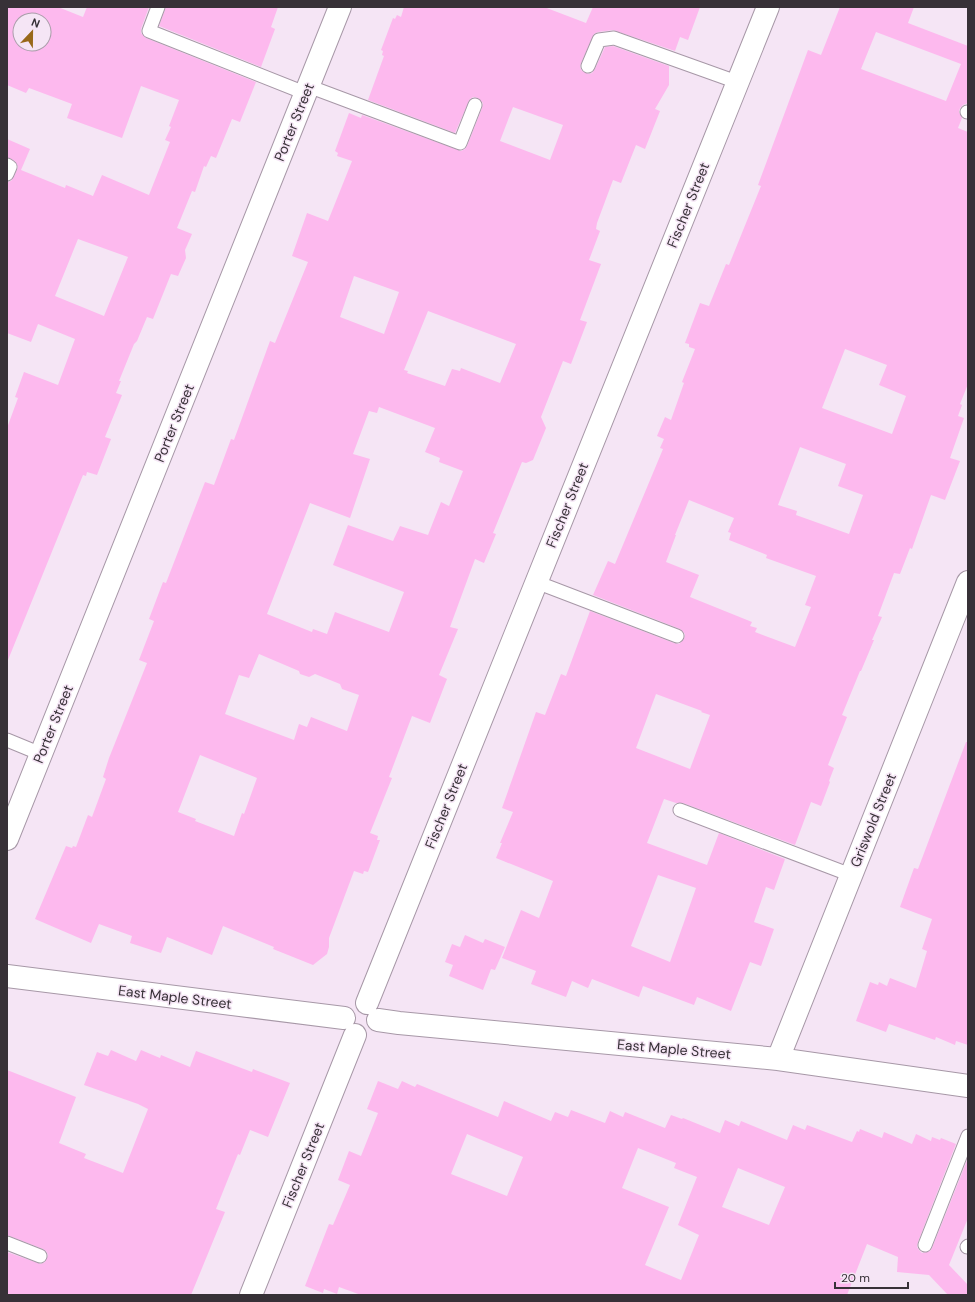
<svg xmlns="http://www.w3.org/2000/svg" width="975" height="1302" font-family="'DM Sans',sans-serif">
<style>
.building{fill:#fdb9ee;fill-rule:evenodd}
.lines{fill:none;stroke-linecap:round;stroke-linejoin:round}
.service-casing{stroke:#a798a7;stroke-width:15}
.minor-casing{stroke:#a798a7;stroke-width:24}
.service{stroke:#fff;stroke-width:13}
.minor{stroke:#fff;stroke-width:22}
.labels{text-anchor:middle;stroke-width:3;stroke-linejoin:round;paint-order:stroke}
.street-label{font-size:14px;fill:#373137;stroke:#f5e5f5}
</style>
<rect width="100%" height="100%" fill="#f5e5f5"/>
<path class="building" d="M7,7H58L83,17L87,7H149L141,29V33L146,38L256,82L240,122L232,119L216,158L211,156L206,167L204,166L195,192L192,191L177,228L192,234L185,250L186,258L178,276L171,274L153,319L147,317L137,341L134,344L119,381H121L116,393L122,395L105,437L111,439L97,475L87,472L86,476L83,475L8,660L7,428L18,398L15,397L24,372L58,385L75,339L38,324L31,342L7,333V182L11,181L14,177L18,167L15,161L7,157V139L30,149L21,170L65,188L66,185L93,196L102,175L149,195L170,142L165,140L171,127L169,126L179,100L141,86L122,138L67,118L72,104L29,88L26,93L7,85ZM20,20H44V44H20ZM78,239L128,257L104,316L55,296Z
M166,7H278L271,27L275,29L261,67L159,26Z
M404,7H544L586,23L593,7H700L688,40L680,37L675,51L613,30L598,32L594,34L581,63L580,67L582,71L589,74L592,73L595,69L605,47L613,46L669,66V85L655,109L660,111L645,149L636,145L621,183L613,180L597,223L596,229L600,231L589,260L601,264L580,320L587,322L571,364L563,361L541,417L546,428L533,460L526,463L522,462L493,533L496,534L484,563L475,559L450,627L458,629L439,675L447,679L430,723L412,716L389,777L392,778L370,833L378,836L377,840H380L368,872L364,871L363,874L354,871L329,938V947L327,954L313,965L273,949L274,947L223,926L212,955L167,937L161,953L130,943L132,936L99,924L91,943L35,919L66,846L72,848L73,846L76,847L88,815L92,817L106,779L103,777L109,758L147,663L139,660L154,621L149,619L163,582L166,583L205,482L214,485L231,439L234,440L270,341L275,343L308,262L292,256L307,213L328,221L352,161L337,156L338,153L335,151L349,113L361,118L362,115L461,151L465,149L467,146L482,108L483,103L478,98L473,97L470,99L455,133L368,100L384,56L382,55L383,51L381,50L393,18L395,19L397,15L401,17ZM513,107L563,125L550,160L500,141ZM354,276L399,292L384,334L340,317ZM428,311L516,344L500,383L461,368L460,371L452,369L445,386L407,373L408,371L404,370ZM379,407L435,428L425,452L440,458L439,462L463,471L449,506L441,502L428,535L400,526L393,541L348,525L333,565L404,592L389,632L335,612L327,634L313,629L312,632L267,614L310,503L350,518L370,459L353,454L369,411L377,413ZM259,654L299,671L300,674L309,677L315,674L340,684L342,689L359,695L347,731L311,717L307,727L299,724L294,740L225,714L239,675L249,678ZM200,755L257,778L244,814L242,813L234,836L195,821L196,819L178,812Z
M840,7H914L908,23L968,46V103L963,105L960,108L959,112L962,118L958,128L968,132V384L960,404L962,405L958,416L964,418L950,458L960,461L945,500L931,495L912,549L910,548L900,574L894,573L878,616L882,617L872,640H874L861,671H860L842,715L847,717L828,765L834,768L829,781L830,782L821,806L811,802L795,845L683,803H676L664,799L647,843L707,865L719,833L785,859L774,890L766,887L754,922L774,929L761,966L750,962L731,1011L697,997L694,1005L643,986L639,997L592,979L588,988L572,981L566,997L531,984L536,971L502,958L521,910L539,918L553,881L496,858L502,843H500L513,812L502,808L536,712L545,715L561,674L566,676L590,611L674,643L679,644L684,639L685,634L680,629L593,595L608,561L615,564L663,449L660,448L664,439L657,436L665,417L671,420L684,383L682,382L695,349L689,347V344L685,343L700,303L709,306L726,264L729,265L761,186L758,185L808,50L821,55ZM876,32L961,64L946,101L861,69ZM845,349L887,365L879,385L906,396L892,434L822,408ZM800,447L846,464L838,486L863,495L849,534L796,515L797,511L778,505ZM689,500L734,518L728,532L731,533L729,540L767,555L766,558L816,576L805,605L811,607L795,647L755,632L757,628L750,626L752,622L690,597L699,575L666,562L676,535H675ZM656,694L702,711L701,712L710,715L690,769L636,748ZM658,875L696,888L670,962L631,946Z
M966,742H968V1045L956,1041L955,1045L936,1037L935,1040L889,1024L886,1032L856,1021L870,982L878,985L879,982L887,986L890,978L916,988L927,951L922,949L932,919L900,907L914,868L918,869Z
M465,935L483,943L485,939L505,947L495,970L491,969L483,990L449,976L453,965L445,962L452,944L460,947Z
M111,1050L136,1061L141,1050L160,1058L161,1055L190,1067L196,1051L252,1072L253,1069L290,1083L268,1137L250,1130L240,1155L238,1154L216,1209L225,1212L191,1295H7V1252L41,1264L45,1262L48,1255L46,1251L43,1249L7,1235V1070L76,1097L59,1143L86,1154L84,1158L123,1173L148,1109L138,1104L84,1085L97,1052L108,1056Z
M378,1081L398,1089L402,1081L415,1087L417,1084L498,1117L504,1101L551,1121L555,1112L568,1117L571,1110L605,1123L610,1111L623,1117L625,1112L665,1128L671,1115L682,1119L683,1118L720,1133L725,1120L739,1126L741,1121L787,1140L793,1125L805,1130L807,1125L852,1142L857,1131L859,1132L860,1129L882,1138L884,1132L912,1144L916,1134L931,1141L932,1137L940,1140L941,1138L956,1144L918,1242L917,1247L919,1250L922,1253L930,1251L932,1248L968,1158V1218L949,1265L968,1285V1295H948L929,1275L897,1272L898,1257L867,1244L847,1295H361L339,1287L337,1294L324,1289L323,1293L305,1286L329,1224L333,1225L350,1185L338,1180L349,1151L361,1156L378,1113L367,1109ZM467,1134L523,1157L507,1196L451,1174ZM638,1148L676,1163L674,1168L697,1177L678,1225L699,1235L681,1280L645,1265L669,1207L622,1188ZM738,1168L785,1187L769,1225L722,1207Z"/>
<g class="lines">
<defs>
<path id="service" d="M158,7L149,31L305,93
M588,66L599,40L614,38L737,82
M308,86L460,143L475,105
M967,112H968
M7,165L10,167L7,174
M536,582L677,636
M7,740L41,754
M680,810L851,875
M7,1243L40,1256
M925,1245L968,1136
M967,1247L968,1246"/>
<path id="minor" d="M7,839L340,7
M7,976L344,1018
M367,1003L768,7
M378,1020L399,1023L778,1059L968,1086
M778,1059L968,582
M251,1295L355,1035"/>
</defs>
<use href="#service" class="service-casing"/>
<use href="#minor" class="minor-casing"/>
<use href="#service" class="service"/>
<use href="#minor" class="minor"/>
</g>
<g class="labels">
<g class="street-label">
<text transform="translate(294 122) rotate(-68)" y="5">Porter Street</text>
<text transform="translate(688 205) rotate(-68)" y="5">Fischer Street</text>
<text transform="translate(174 423) rotate(-68)" y="5">Porter Street</text>
<text transform="translate(567 505) rotate(-68)" y="5">Fischer Street</text>
<text transform="translate(53 724) rotate(-68)" y="5">Porter Street</text>
<text transform="translate(446 806) rotate(-68)" y="5">Fischer Street</text>
<text transform="translate(873 820) rotate(-68)" y="5">Griswold Street</text>
<text transform="translate(175 997) rotate(7)" y="5">East Maple Street</text>
<text transform="translate(674 1049) rotate(5)" y="5">East Maple Street</text>
<text transform="translate(303 1165) rotate(-68)" y="5">Fischer Street</text>
</g>
</g>
<rect width="975" height="1302" fill="none" stroke="#373137" stroke-width="16"/>
<g transform="translate(32 32) rotate(22)"><circle r="19" fill="#f5e5f5" stroke="#a99da9"/>
<path d="M0-3L7 15L0 10L-7 15Z" fill="#986819"/>
<text y="-6" font-size="11" font-weight="bold" text-anchor="middle" fill="#373137">N</text>
</g>
<path d="M835 1282v6h73v-6" fill="none" stroke="#373137" stroke-width="2"/>
<text x="841" y="1282" font-size="12" fill="#373137" stroke="#f5e5f5" stroke-width="3" paint-order="stroke">20 m</text>
</svg>
